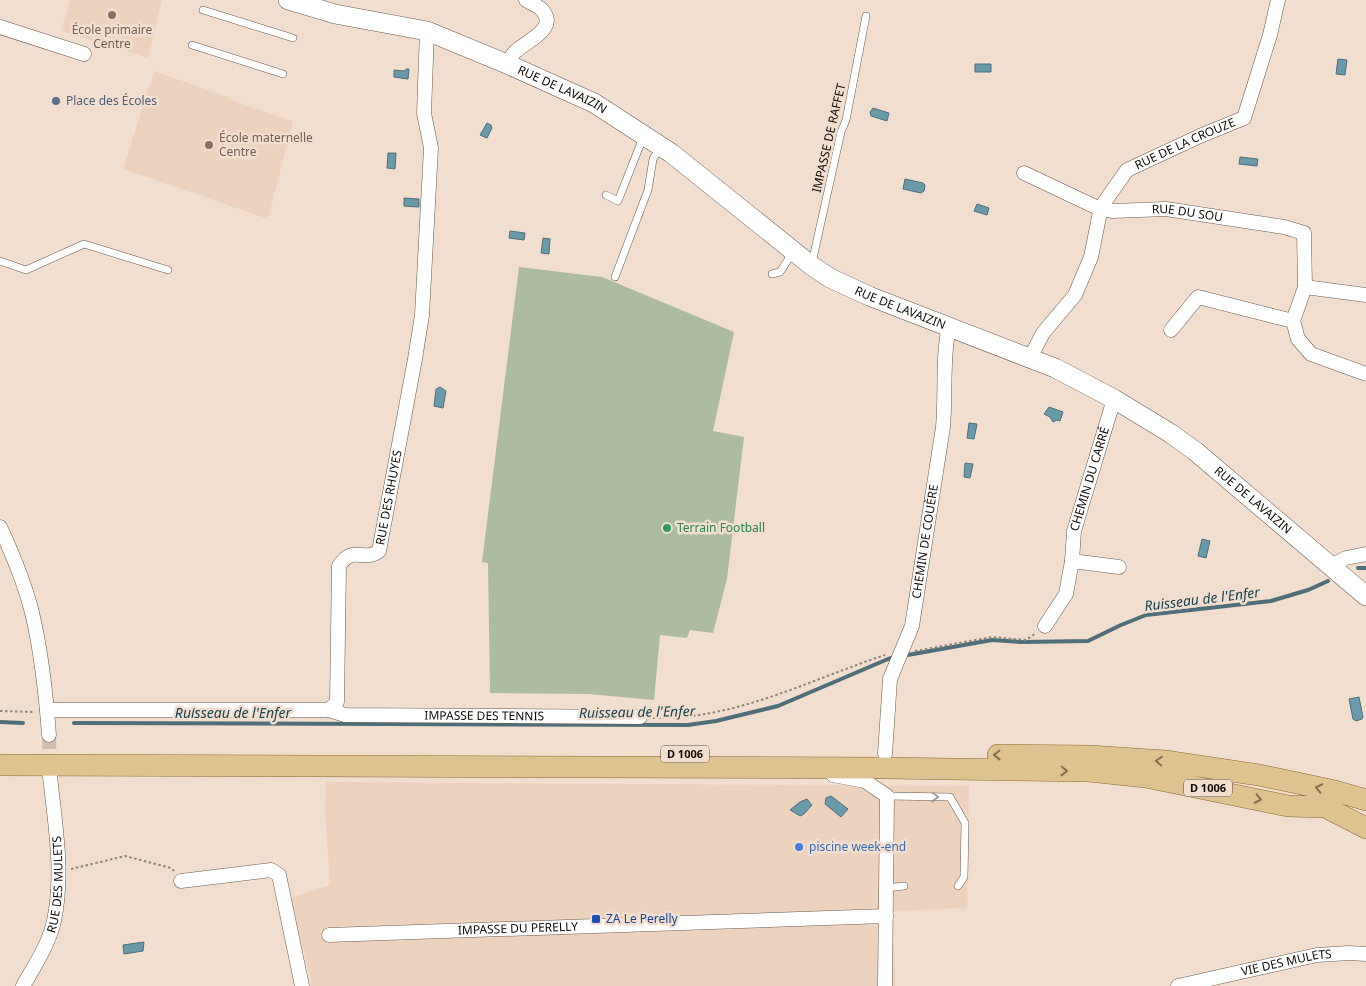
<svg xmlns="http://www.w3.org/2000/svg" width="1366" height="986" font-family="'Noto Sans',sans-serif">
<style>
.built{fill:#edd3be}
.green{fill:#adbba0}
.water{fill:#689aaa;stroke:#4e6f79}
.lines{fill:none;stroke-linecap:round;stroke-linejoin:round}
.stream{stroke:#4e6f79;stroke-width:4}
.street-tunnel{stroke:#d0beb0;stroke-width:14;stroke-dasharray:14 7;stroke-linecap:butt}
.lane-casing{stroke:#69594b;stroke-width:8}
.street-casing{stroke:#69594b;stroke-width:15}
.secondary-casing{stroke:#69594b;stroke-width:20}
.primary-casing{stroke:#886830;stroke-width:22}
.path{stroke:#8f8276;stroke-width:2;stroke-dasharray:2.5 2.5;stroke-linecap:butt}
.lane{stroke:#fff;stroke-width:7}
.street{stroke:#fff;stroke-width:14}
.secondary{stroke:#fff;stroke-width:19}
.primary{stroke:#dec290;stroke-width:21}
.oneway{stroke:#827052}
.oneway2{stroke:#a09d9b}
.education-dot{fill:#8d6e63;stroke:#f2dece;stroke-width:2}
.service-dot{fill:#5c6f8a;stroke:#f2dece;stroke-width:2}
.leisure-dot{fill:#2e9e5b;stroke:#f2dece;stroke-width:2}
.shop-dot{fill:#3f7fe0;stroke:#f2dece;stroke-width:2}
.transit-dot{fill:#1a4fb4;stroke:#f2dece;stroke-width:2}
.labels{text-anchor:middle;stroke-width:5;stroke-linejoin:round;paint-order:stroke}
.shield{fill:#f2dece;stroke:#544a42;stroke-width:1}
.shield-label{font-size:11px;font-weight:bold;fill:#110b06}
.education-label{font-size:12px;fill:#785e54;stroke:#f2dece}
.street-label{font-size:12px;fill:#110b06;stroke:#f2dece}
.service-label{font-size:12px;fill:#4e5e75;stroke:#f2dece;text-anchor:start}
.leisure-label{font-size:12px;fill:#27864d;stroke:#f2dece;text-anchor:start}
.shop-label{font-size:12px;fill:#366cbe;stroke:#f2dece;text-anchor:start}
.transit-label{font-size:12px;fill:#164399;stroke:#f2dece;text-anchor:start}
.water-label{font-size:14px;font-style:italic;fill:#174451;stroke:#f2dece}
</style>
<rect width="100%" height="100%" fill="#f2dece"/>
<path class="built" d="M70,0H162L148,58L61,31Z
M154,71L231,98V100L293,121L268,219L123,169Z
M326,782L969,786L967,908L893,911L895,986H311V980L290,898L330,885L325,810Z"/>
<path class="green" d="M519,267L602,277L734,332L713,431L744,437L727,579L713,633L690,630L687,638L660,635L654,700L589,694L490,693L488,563L482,562Z"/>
<path class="water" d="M1338,59L1347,60L1345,75L1336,74Z
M975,64H991V72H975Z
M406,69H409L408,79L394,77V70L405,71Z
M873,108L889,113L887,121L871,116L870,112Z
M487,123L491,125L492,128L487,138L480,135Z
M388,153H396L395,169L387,168Z
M1240,157L1258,159L1257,166L1239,164Z
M905,179L923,183L925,185L924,191L921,193L903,189Z
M404,198L419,199V207L404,206Z
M977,204L989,208L987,215L974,211Z
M510,231L525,233L524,240L509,238Z
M543,238L550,239L549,254L541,253Z
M440,387L446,391L443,408L434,406L436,389Z
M1049,407L1063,412L1060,421L1057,420L1053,422L1050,417L1044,414Z
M969,423L977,424L974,439L967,438Z
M965,463L973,464L970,478L964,477Z
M1202,539L1210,541L1206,558L1198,556Z
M1359,697L1363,717L1362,719L1356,721L1353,719L1349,699Z
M831,796L848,809L841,817L825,804L826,798Z
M807,799L812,805L804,814L800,816L790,810L800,802Z
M144,942L143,951L124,954L123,945Z"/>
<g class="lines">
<path class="stream" d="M1358,568H1366
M902,656L992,640L1021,642L1088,641L1121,625L1146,615L1271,601L1308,590L1328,581
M0,722L23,723
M74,723L688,725L716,721L778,706L888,659L895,657"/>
<path class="street-tunnel" d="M49,735L50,773"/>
<defs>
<path id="lane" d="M203,10L293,38
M192,45L283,74
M606,195L618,201L644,135
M0,261L26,270L84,244L168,270
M812,263L841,132L846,120L866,16
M772,274L780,272L793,252
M615,277L648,190L653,159L661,147
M887,796L950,797L965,823L964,877L958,886
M886,888L904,886"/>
<g id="street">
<path d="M0,27L84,54"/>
<path d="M507,64C510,60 512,54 516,51C525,42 559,29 542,10C539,6 530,3 526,0"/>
<path id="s1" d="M1024,173L1100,209L1113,211L1166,209L1284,227L1304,233L1305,287"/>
<path d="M1293,321L1305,287L1366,295"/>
<path d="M1171,330L1198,297L1293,321L1298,339L1311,354L1366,374"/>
<path id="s2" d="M1030,358L1043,333L1075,295L1091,257L1101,207L1127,170L1200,136L1244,118L1270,35L1278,0"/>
<path d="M0,527C13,555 26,586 33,617C42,656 46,695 49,735"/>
<path d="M1072,561L1119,567"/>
<path d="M1331,566L1346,558L1366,554"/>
<path id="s3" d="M1045,626L1066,594L1072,561L1074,531L1114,399"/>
<path id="s4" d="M47,710H329L337,702L339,566C353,544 363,563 379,551L415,359L422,315L431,148L424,113L427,31"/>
<path id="s5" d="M329,710L345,715L640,717"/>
<path id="s6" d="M885,754L890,679L912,626L943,427C946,394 942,359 949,326"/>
<path d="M833,775L865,781L887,796L885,986"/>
<path d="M181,881L271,870L279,875L302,986"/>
<path id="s7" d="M329,935L886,916"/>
<path id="s8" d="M23,986C35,965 49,944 54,921C64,873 55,824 50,776"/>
<path id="s9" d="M1178,986L1317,955L1349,953L1366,954"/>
</g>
<g id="secondary">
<path id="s10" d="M288,0L335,14L427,31L507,64L594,103L671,153L812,266L830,278L869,296L1055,368L1114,399L1170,433L1195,451L1366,596"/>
</g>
<path id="primary" d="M998,755L1090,756L1165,761L1259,775L1335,791L1366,800
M0,765L886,768L1089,771L1146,777L1288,806L1325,807L1366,828"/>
</defs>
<use href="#lane" class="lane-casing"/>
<use href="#street" class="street-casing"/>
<use href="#secondary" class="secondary-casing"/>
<use href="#primary" class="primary-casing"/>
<path class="path" d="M915,651L992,637L1026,640L1036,633
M0,711L35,712
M653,718C735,720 809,680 885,655
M71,869L125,856L171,868L174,871"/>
<use href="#lane" class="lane"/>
<use href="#street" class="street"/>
<use href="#secondary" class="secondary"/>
<use href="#primary" class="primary"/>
</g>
<defs><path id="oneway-chevron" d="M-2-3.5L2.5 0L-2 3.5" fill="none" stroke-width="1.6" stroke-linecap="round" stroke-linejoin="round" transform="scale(1.25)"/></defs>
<g class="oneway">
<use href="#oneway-chevron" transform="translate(997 755) rotate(-180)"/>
<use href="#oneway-chevron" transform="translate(1159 761) rotate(-176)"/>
<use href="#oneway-chevron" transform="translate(1064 771) rotate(1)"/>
<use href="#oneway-chevron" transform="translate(1319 788) rotate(-168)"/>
<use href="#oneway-chevron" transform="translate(1258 799) rotate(12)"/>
</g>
<use class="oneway2" href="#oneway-chevron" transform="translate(935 797) rotate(1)"/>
<g class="education-dot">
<circle cx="112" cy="15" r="5"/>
<circle cx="209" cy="145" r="5"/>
</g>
<circle class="service-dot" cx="56" cy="101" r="5"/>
<circle class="leisure-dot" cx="667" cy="528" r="5"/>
<circle class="shop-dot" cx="799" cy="847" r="5"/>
<rect class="transit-dot" x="591" y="914" width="10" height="10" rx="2.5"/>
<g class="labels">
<g class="shield">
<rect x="661" y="745.5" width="48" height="17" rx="4"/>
<rect x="1184" y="779.5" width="48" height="17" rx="4"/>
</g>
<g class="shield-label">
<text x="685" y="758">D 1006</text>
<text x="1208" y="792">D 1006</text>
</g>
<g class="education-label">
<text x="112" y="34">École primaire<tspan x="112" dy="14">Centre</tspan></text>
<text x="219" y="142" text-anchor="start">École maternelle<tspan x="219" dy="14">Centre</tspan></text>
</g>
<g class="street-label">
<text dy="4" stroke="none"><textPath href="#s10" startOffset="290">RUE DE LAVAIZIN</textPath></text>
<text transform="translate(829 138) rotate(-77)" y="4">IMPASSE DE RAFFET</text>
<text dy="4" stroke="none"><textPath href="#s2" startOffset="279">RUE DE LA CROUZE</textPath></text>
<text dy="4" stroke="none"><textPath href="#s1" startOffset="172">RUE DU SOU</textPath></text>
<text dy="4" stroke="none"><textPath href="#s10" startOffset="695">RUE DE LAVAIZIN</textPath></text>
<text dy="4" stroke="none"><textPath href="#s3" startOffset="156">CHEMIN DU CARRÉ</textPath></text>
<text dy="4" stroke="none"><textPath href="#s4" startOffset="529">RUE DES RHUYES</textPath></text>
<text dy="4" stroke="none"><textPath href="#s10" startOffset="1100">RUE DE LAVAIZIN</textPath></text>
<text dy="4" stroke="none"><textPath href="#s6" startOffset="218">CHEMIN DE COUÈRE</textPath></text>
<text dy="4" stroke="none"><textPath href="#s5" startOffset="156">IMPASSE DES TENNIS</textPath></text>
<text dy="4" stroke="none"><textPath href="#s8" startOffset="109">RUE DES MULETS</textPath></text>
<text dy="4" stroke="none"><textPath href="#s7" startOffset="189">IMPASSE DU PERELLY</textPath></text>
<text dy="4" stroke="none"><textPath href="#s9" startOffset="111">VIE DES MULETS</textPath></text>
</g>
<g class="service-label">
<text x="66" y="105">Place des Écoles</text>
</g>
<g class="leisure-label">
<text x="677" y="532">Terrain Football</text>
</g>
<g class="shop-label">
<text x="809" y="851">piscine week-end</text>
</g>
<g class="transit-label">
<text x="606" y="923">ZA Le Perelly</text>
</g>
<g class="water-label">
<text transform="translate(1202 599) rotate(-7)" y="5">Ruisseau de l'Enfer</text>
<text transform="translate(637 712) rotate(-1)" y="5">Ruisseau de l'Enfer</text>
<text x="233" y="718">Ruisseau de l'Enfer</text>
</g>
</g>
</svg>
